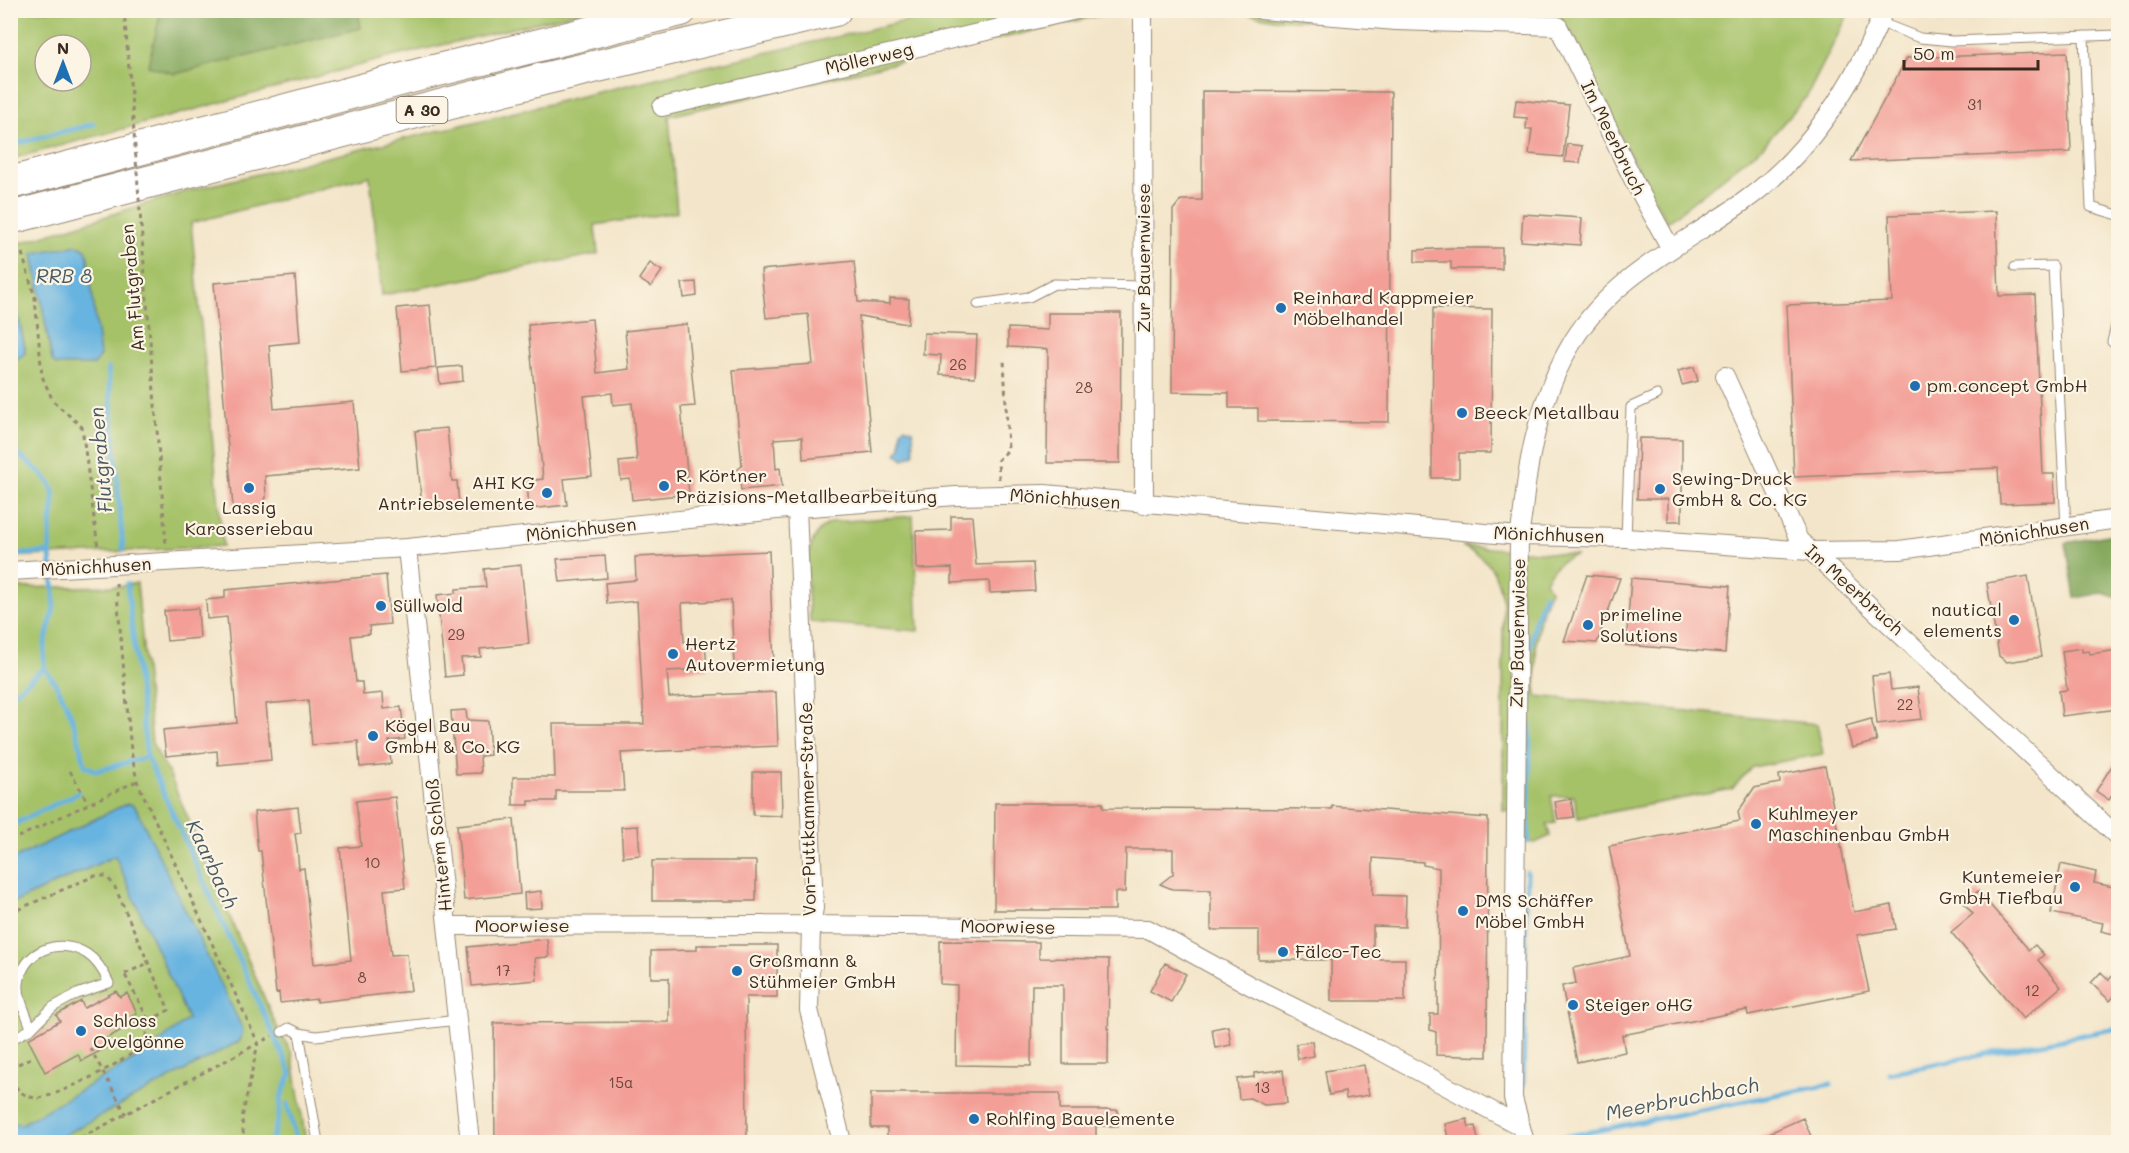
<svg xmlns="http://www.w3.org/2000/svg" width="2129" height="1153" font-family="Mali,sans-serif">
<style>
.green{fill:#a6c269;stroke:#707644;stroke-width:1.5;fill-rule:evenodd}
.forest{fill:#84a85d;stroke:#60693e;stroke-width:1.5}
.water{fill:#67b4e0;stroke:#516f7f;stroke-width:1.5}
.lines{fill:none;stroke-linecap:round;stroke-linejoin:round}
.stream{stroke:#67b4e0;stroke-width:5}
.building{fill:#f39e96}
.service-casing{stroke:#978874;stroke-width:11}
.minor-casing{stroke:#978874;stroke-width:20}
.motorway-casing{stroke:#978874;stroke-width:34}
.path{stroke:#978874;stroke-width:3;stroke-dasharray:4.5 4.5;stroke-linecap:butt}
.service{stroke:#fff;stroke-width:9}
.minor{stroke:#fff;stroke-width:18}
.motorway{stroke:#fff;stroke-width:32}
.path-bridge{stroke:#978874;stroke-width:3;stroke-dasharray:4.5 4.5;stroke-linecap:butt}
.poi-dot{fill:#1f6fb2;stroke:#fcf5e5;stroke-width:2}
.labels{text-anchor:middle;stroke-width:4.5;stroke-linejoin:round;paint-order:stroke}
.number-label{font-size:15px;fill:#69473c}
.shield{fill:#fcf5e5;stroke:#75675a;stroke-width:1.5}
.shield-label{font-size:16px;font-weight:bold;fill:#3b2a1e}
.street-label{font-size:18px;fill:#3b2a1e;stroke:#fcf5e5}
.poi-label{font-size:18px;fill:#3b2a1e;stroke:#fcf5e5;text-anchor:start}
.water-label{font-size:20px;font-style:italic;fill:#4a5a62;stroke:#fcf5e5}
</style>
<rect width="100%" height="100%" fill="#fcf5e5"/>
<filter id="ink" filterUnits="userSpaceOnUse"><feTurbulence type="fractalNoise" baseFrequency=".0167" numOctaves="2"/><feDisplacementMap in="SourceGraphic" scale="12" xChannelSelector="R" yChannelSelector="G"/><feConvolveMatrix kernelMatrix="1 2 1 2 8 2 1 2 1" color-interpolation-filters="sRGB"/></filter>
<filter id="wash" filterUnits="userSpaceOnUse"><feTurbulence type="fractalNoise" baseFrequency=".008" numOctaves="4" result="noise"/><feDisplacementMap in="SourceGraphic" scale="24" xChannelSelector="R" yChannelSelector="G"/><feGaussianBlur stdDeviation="1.35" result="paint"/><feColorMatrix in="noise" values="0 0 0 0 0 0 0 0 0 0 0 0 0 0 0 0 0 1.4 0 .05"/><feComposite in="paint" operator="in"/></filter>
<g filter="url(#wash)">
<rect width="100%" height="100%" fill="#f3e5c9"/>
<path class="green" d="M11,11H161L162,15L360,28L358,11H586L383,59L11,159ZM45,45H81V81H45Z
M949,11H1119L669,116L677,212L595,225L598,254L382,295L370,176L191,223L223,546L11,557V360L25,353V348L11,284L10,246L187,191L690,70ZM42,298L97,361L94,365L52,361Z
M1233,11H1850L1807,96L1763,146L1667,222L1627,150L1571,30L1275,19Z
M1906,11V10L2015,11L1905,14Z
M913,516L918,631L810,622C809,592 797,534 833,522Z
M1462,546L1577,555C1561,559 1553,567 1545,581L1550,590L1540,618L1536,641V696L1817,724L1823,754L1752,767L1732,789L1578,818L1574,796H1551L1556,823L1547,824L1550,836L1535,843L1524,841L1521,811H1503V602C1495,569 1492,561 1462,546Z
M137,583L152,743L170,776L275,1023L292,1053L306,1142H11L10,588L123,586Z"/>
<path class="forest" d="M161,11H358L361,28L175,74L148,66Z
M2118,533V598L2103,593L2075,598L2066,543Z"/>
<path class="water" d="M78,245L86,249L88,258L100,356L94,365H56L52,361L33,253Z
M11,284L25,348V353L19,358L11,360Z
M904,427L913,430L914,454L904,459L896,453L901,447V430Z
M131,804L136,808L243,1030L240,1041L51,1142H11V1116L14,1123L22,1124L147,1052L188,1019L115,856L11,904V860L124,805Z"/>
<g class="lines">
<path class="stream" d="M10,145L94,124
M108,368L123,549
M10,449C74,493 48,489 50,552C50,572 57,592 53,612C49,629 42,647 44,665C45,672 55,681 58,688C72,712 79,739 85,765L96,771L147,757
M10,555L50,552
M127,584L147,757L291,1073L281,1097L278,1121L271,1142
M1530,648L1535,620L1545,594
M1530,668V707
M10,696L44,668
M10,826L78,793
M1528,842L1530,725
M1889,1073L2118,1028
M1523,1085L1527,872
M287,1104L297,1142
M1540,1142L1831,1084"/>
</g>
<g id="blocks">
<path class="building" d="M2067,52L2071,152L1851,161L1907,58Z
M1202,91L1391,92L1389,422L1258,421V408H1229V393L1172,392L1173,210L1181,200H1202Z
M1516,100L1569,105L1563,157L1529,154L1532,129H1526L1527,118L1514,117Z
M1567,144L1582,146L1580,163L1565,162Z
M1996,211L1999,296L2035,295L2043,474H2054L2055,502L2000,504L1998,468L1794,477L1787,305L1892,301L1889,215Z
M1523,214L1582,218L1580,245L1521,241Z
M1451,248H1502V269H1451V262H1415V250Z
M854,261L858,302L890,304V298L909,299L908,324L859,316L872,452L803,459L802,437L774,439L776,469L780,468L782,486L741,490L738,469L742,466L733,370L813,364L808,314L766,318L761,270Z
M650,263L662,271L651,287L639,279Z
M295,276L300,342L269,345L274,409L354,402L360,468L265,476L266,498L260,505L233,507L214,283Z
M696,282L697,296L684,298L682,283Z
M430,305L436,368L402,371L397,308Z
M1433,308L1492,309L1491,453H1459V478H1432Z
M1048,313H1121L1120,463H1047L1048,349L1008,347V328L1048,330Z
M592,319L597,373L629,369L625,331L687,324L695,406L681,407L689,494L632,500L630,479L621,480L619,462L637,460L632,403L613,405L612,393L584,396L592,476L564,479L567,505L529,509L527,481L543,479L528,325Z
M924,333L977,335L975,377L940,375L941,355L923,354Z
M462,366L463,381L440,384L438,368Z
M1694,367L1698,381L1682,385L1678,371Z
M447,428L452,481H457L459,504L422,508L415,431Z
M1639,438L1682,439V521H1668V499H1637Z
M951,516H972L976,565L1033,563L1035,591L990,593L989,581L952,583V568L917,569L916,531L951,530Z
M769,551L774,665L734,667L731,600L682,603L684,642L705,641L707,669L667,671L669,697L776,692L778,746L621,753L624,791H556V801H529V805H513V777H555L553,724H644L637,601L607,604L605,583L636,580L635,557Z
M605,556L607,578L560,582L557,559Z
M521,565L529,644L480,649L481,657L461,658L463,675L445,677L437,595L456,593V589L486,587L484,569Z
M386,575L390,624L369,626L370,634L351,636L356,682H362L363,695L383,693L384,709L401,707L405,739L389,741L391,764L360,767L358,741L312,745L308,700L266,704L271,760L218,765L217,751L166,756L163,730L237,723L227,617L207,619L206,600L225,598V590Z
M1587,575L1620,578L1597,643L1564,641Z
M2028,576L2041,657L2007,662L1999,656L1987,583Z
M1631,578L1730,586L1725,653L1626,645Z
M198,608L200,638L167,641L164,611Z
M2082,648V652L2089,651L2090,654L2118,650V709L2062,716L2059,691L2067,690L2062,651Z
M1889,674L1891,690L1918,687L1922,719L1877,724L1872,676Z
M466,710L467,720L488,721L490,755L480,756L481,773L456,774L451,711Z
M1871,719L1877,741L1852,748L1846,726Z
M2118,756V786L2109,800L2096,791Z
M1825,766L1854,912L1892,905L1896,929L1857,935L1869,991L1748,1015L1747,1010L1622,1035L1625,1052L1577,1062L1562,986L1576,983L1573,968L1630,956L1609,846L1740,821L1738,812L1754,788L1780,783L1779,775Z
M753,772H781L782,816L753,815Z
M395,797L405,888L384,890L391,955L407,954L411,991L317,1002V999L280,1003L279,992L276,993L261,851H258L254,812L298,807L301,833L295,834L297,847L299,869L304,868L314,964L351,960L340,848L361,846L356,801Z
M1571,799L1574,817L1558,819L1555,802Z
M995,803H1103V808L1332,809V806L1488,818L1487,1057L1436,1055V1032L1430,1030V1014H1438L1439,868L1423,865V862L1373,858V895L1406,896L1405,927L1373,926V959H1405V1001H1331V960H1259V930H1211V890L1172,889L1160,884L1173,874V849H1126L1125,892H1115V910H994Z
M514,819L520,894L464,900L457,825Z
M638,826L640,855L623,857L621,827Z
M652,861H756V901H652Z
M2061,864L2096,872L2094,883L2118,888V935L2101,931L2103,923L2051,913Z
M541,891L542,908L525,909L524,893Z
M1978,891L2029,950L2035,945L2044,955L2038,960L2061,987L2023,1019L1951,932L1973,914L1964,903Z
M547,939L549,957L535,958L537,980L472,986L468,947Z
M940,941L1039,942V958L1109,959L1108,1064H1063V985H1032L1031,1066L956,1065L957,985L940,984Z
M697,945H777V997H746L747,1142L495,1143L494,1023L669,1022V978H651V951L697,950Z
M1165,963L1186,974L1171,1002L1150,991Z
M2118,969V992L2110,1001L2091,983L2101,972L2109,980Z
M116,991L120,997L127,993L137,1013L131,1017L134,1023L102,1041L106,1048L81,1061L78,1054L45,1072L28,1039L60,1021L56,1015L81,1001L84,1008L86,1007Z
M1228,1026L1231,1045L1215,1048L1212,1029Z
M1312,1041L1314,1056L1298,1059L1296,1044Z
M1364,1065L1369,1095L1346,1099L1345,1092L1329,1095L1325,1071Z
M1283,1070L1287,1103L1264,1105L1250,1098L1239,1099L1237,1079L1254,1077V1073Z
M871,1093H1060V1110H1118V1126H1096V1143H887V1128H871Z
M1803,1118L1814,1143H1747Z
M1467,1119L1469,1127L1475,1126L1479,1143H1449L1445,1124Z"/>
</g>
</g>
<g filter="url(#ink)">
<use href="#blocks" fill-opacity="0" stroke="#978874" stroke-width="1.5"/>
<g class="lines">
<defs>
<path id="service" d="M1879,22L1920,38L1952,41L2118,35
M2084,36L2091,207L2118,215
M2015,267L2053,266L2066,527
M978,304L1029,297L1054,284L1143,286
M2112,342L2118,317
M1626,538L1631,407L1657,395
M282,1032L289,1028L299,1033L316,1036L458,1020
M299,1033L318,1142
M10,1040L31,1029L53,1007L77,994L109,983C104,972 98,961 87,954C59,936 22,951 19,984C18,1001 27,1013 31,1029"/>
<path id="minor" d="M1143,10L1144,505
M1261,10L1396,21L1558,26L1634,181L1671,249
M662,107L1076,10
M1725,376L1799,540L2118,837
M797,508L814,908L811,925L809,1010L842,1142
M407,548L470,1142
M10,571L407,548L797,508L956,496L1045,494L1519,536L1626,538L1810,551L1900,550L2118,519
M447,926L811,925L1148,929L1251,986L1379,1050L1520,1126
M1525,1142L1513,1098L1519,536C1523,517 1524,497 1527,478C1533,432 1549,381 1573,341C1613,276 1684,244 1743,202C1808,156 1855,83 1884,10"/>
<path id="motorway" d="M10,183L426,73L681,10
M10,218L543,79L835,10"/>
</defs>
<use href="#service" class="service-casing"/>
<use href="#minor" class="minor-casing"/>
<use href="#motorway" class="motorway-casing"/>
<path class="path" d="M124,10L130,81
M143,251L166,545
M22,253L35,298L42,376L53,401L82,427L98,548
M999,479L998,460L1008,450L1004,359
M116,583L131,751L137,781L258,1043L242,1118L244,1142
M70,771L88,803
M10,841L137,781
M10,913L94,876H106L114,885L169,1010L149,1021
M125,974L148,963
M90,1048L126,1114
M10,1068L33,1057
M10,1079C17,1089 22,1096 35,1098C50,1101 127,1060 139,1048C145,1041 148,1030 149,1021L125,975
M73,1142L272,1036
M86,1142L88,1135"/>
<use href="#service" class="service"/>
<use href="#minor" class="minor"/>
<use href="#motorway" class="motorway"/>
<path class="path-bridge" d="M130,81L143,251"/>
</g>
</g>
<g class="poi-dot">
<circle cx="1281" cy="308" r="6"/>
<circle cx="1915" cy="386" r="6"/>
<circle cx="1462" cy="413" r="6"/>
<circle cx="664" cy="486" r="6"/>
<circle cx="249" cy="488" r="6"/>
<circle cx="1660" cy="489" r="6"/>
<circle cx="547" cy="493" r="6"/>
<circle cx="381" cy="606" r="6"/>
<circle cx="2014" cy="620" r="6"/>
<circle cx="1588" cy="625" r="6"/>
<circle cx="673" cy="654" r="6"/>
<circle cx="373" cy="736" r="6"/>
<circle cx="1756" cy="824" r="6"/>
<circle cx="2075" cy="887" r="6"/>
<circle cx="1463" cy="911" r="6"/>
<circle cx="1283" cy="952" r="6"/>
<circle cx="737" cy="971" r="6"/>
<circle cx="1573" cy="1005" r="6"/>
<circle cx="81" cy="1031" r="6"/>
<circle cx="974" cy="1119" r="6"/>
</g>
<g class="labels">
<g class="number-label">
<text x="1975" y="110">31</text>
<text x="958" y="370">26</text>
<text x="1084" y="393">28</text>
<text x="456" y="640">29</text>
<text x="1905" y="710">22</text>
<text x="372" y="868">10</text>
<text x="503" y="976">17</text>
<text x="362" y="983">8</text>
<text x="2032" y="996">12</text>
<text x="621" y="1088">15a</text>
<text x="1262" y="1093">13</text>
</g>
<rect class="shield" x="396.5" y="97" width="51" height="26" rx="4.5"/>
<g class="shield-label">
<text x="422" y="116">A 30</text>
</g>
<g class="street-label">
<text transform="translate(869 59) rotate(-13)" y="6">Möllerweg</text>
<text transform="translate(1613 138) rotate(64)" y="6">Im Meerbruch</text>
<text transform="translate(1144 258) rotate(-90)" y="6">Zur Bauernwiese</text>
<text transform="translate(133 288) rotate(-95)" y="6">Am Flutgraben</text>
<text transform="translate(1065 499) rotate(4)" y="6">Mönichhusen</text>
<text transform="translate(581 530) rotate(-6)" y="6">Mönichhusen</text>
<text transform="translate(2034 532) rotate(-9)" y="6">Mönichhusen</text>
<text transform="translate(1549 535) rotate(2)" y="6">Mönichhusen</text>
<text transform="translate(96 567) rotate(-3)" y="6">Mönichhusen</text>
<text transform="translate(1854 590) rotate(42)" y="6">Im Meerbruch</text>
<text transform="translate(1518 633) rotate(-89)" y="6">Zur Bauernwiese</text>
<text transform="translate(808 809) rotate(-91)" y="6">Von-Puttkammer-Straße</text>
<text transform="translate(439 845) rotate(-96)" y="6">Hinterm Schloß</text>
<text x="522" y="932">Moorwiese</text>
<text transform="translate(1008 927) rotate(1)" y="6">Moorwiese</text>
</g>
<g class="poi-label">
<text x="1293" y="304">Reinhard Kappmeier<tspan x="1293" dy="21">Möbelhandel</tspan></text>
<text x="1927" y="392">pm.concept GmbH</text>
<text x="1474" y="419">Beeck Metallbau</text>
<text x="676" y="482">R. Körtner<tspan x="676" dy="21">Präzisions-Metallbearbeitung</tspan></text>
<text x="1672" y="485">Sewing-Druck<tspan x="1672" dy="21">GmbH &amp; Co. KG</tspan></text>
<text x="535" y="489" text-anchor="end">AHI KG<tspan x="535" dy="21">Antriebselemente</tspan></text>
<text x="249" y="514" text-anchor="middle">Lassig<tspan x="249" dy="21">Karosseriebau</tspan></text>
<text x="393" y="612">Süllwold</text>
<text x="2002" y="616" text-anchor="end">nautical<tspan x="2002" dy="21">elements</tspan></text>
<text x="1600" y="621">primeline<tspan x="1600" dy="21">Solutions</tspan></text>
<text x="685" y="650">Hertz<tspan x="685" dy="21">Autovermietung</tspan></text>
<text x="385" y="732">Kögel Bau<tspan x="385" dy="21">GmbH &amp; Co. KG</tspan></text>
<text x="1768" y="820">Kuhlmeyer<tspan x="1768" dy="21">Maschinenbau GmbH</tspan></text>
<text x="2063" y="883" text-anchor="end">Kuntemeier<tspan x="2063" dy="21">GmbH Tiefbau</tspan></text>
<text x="1475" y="907">DMS Schäffer<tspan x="1475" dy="21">Möbel GmbH</tspan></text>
<text x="1295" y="958">Fälco-Tec</text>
<text x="749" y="967">Großmann &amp;<tspan x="749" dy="21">Stühmeier GmbH</tspan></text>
<text x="1585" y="1011">Steiger oHG</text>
<text x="93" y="1027">Schloss<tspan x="93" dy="21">Ovelgönne</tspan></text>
<text x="986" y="1125">Rohlfing Bauelemente</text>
</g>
<g class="water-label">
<text x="64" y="283">RRB 8</text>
<text transform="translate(101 460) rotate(-95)" y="7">Flutgraben</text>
<text transform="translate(212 864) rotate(65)" y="7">Kaarbach</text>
<text transform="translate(1682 1099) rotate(-11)" y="7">Meerbruchbach</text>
</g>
</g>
<rect width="2129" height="1153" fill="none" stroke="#fcf5e5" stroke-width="36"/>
<g transform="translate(63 63)"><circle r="28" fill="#fcf5e5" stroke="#afa495" stroke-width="1.5"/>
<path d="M0-4.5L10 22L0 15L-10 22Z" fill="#1f6fb2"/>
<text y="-9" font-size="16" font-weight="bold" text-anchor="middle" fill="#3b2a1e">N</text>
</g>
<path d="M1904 60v9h134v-9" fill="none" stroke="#3b2a1e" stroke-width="3"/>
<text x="1913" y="60" font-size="18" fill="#3b2a1e" stroke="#fcf5e5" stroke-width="4.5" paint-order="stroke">50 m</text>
</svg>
